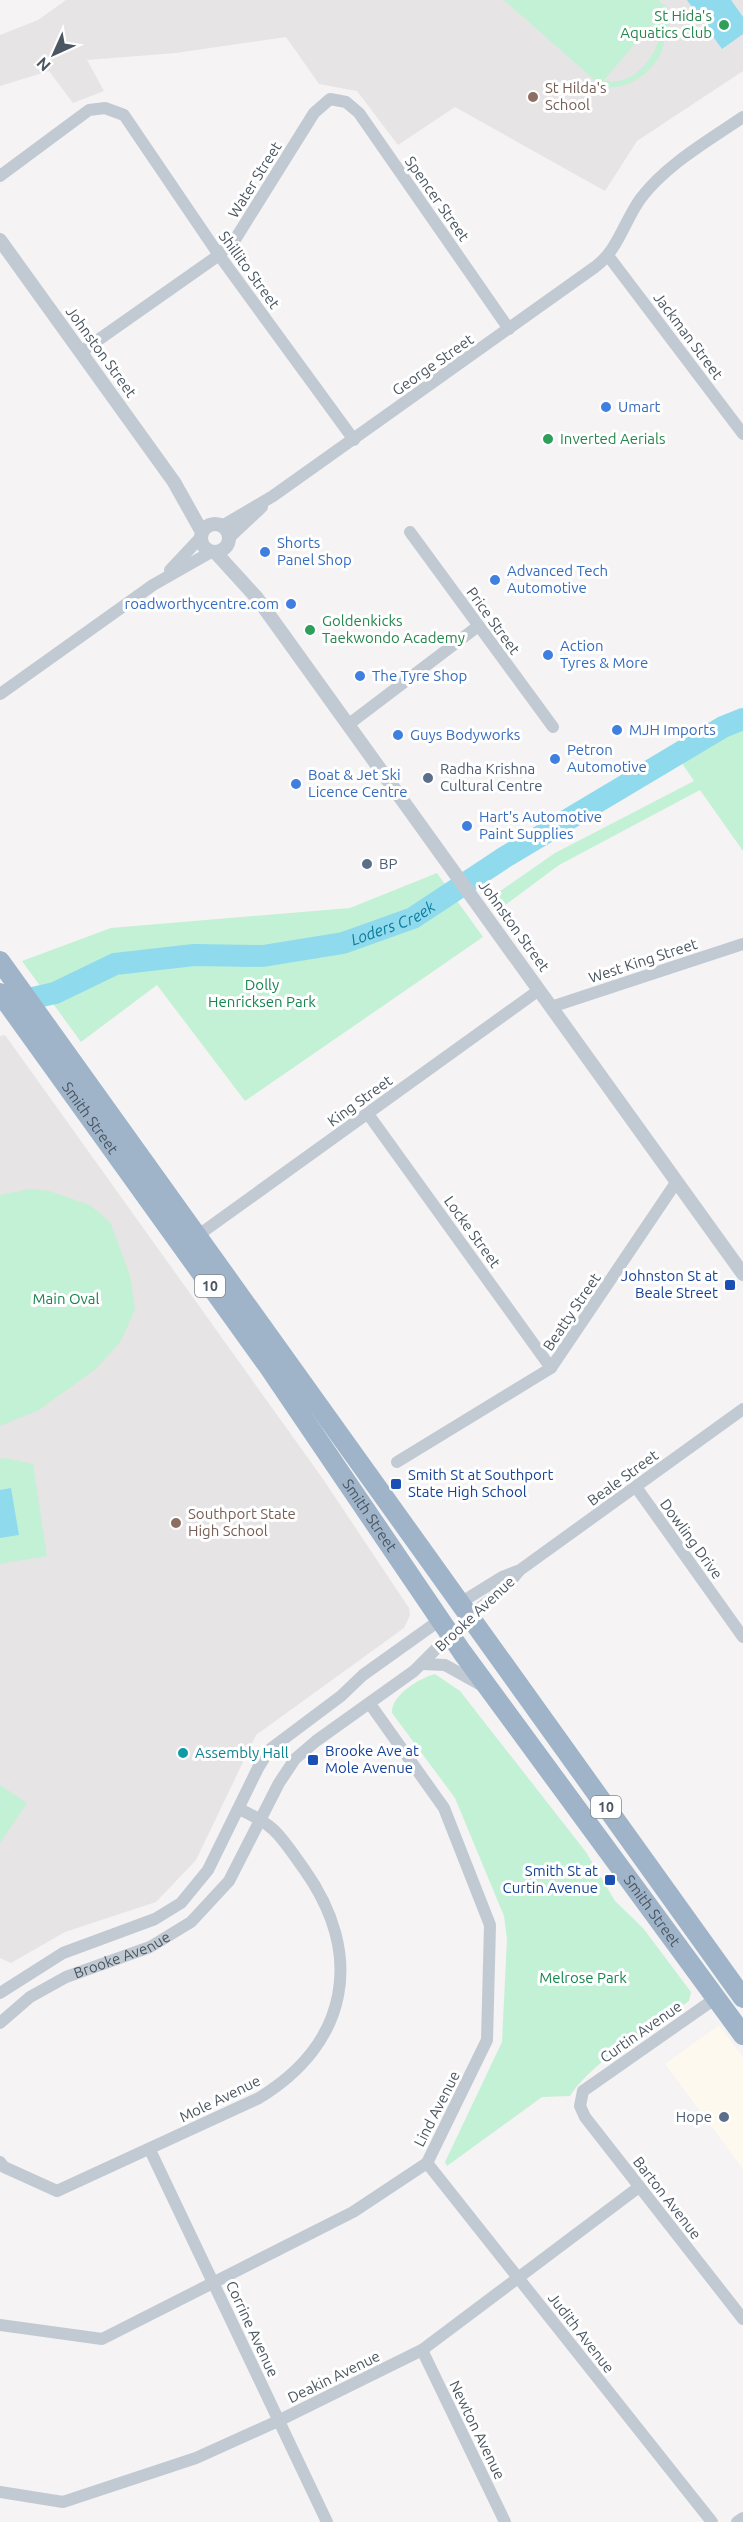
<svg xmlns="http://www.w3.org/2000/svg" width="743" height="2522" font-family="Ubuntu,sans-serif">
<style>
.commercial{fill:#fdf9ef}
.education{fill:#e6e4e5}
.green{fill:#c3f1d5;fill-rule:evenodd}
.water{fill:#90daee}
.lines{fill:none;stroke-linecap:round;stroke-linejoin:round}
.river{stroke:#90daee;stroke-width:22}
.minor{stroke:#c1cad2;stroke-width:12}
.tertiary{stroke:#c1cad2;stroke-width:14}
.trunk{stroke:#9fb4c9;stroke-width:20}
.leisure-dot{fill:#2e9e5b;stroke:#fff;stroke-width:2}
.education-dot{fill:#8d6e63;stroke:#fff;stroke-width:2}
.shop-dot{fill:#3f7fe0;stroke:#fff;stroke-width:2}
.service-dot{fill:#5c6f8a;stroke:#fff;stroke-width:2}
.transit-dot{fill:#1a4fb4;stroke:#fff;stroke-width:2}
.culture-dot{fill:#0f9aa8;stroke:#fff;stroke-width:2}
.labels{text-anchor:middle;stroke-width:6;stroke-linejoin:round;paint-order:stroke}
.shield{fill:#fff;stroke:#808990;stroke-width:1.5}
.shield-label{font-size:14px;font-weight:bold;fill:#4a5661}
.leisure-label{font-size:15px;fill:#27864d;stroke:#fff;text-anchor:start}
.education-label{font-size:15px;fill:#785e54;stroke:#fff;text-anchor:start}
.street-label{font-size:15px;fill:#4a5661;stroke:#fff}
.shop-label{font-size:15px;fill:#366cbe;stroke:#fff;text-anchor:start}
.service-label{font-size:15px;fill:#4e5e75;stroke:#fff;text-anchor:start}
.park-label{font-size:15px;fill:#17864f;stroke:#fff}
.transit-label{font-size:15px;fill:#164399;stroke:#fff;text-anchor:end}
.culture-label{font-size:15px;fill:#0d838f;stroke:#fff;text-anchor:start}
.water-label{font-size:16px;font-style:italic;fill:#0c7c9b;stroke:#fff}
</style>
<rect width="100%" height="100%" fill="#f5f3f3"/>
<path class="commercial" d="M719,2025L743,2057V2169L665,2064Z"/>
<path class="education" d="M66,0H743V71L637,141L605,191L455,107L398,145L357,91L319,84L286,37L176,53L87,60L104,91L73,103L49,71L0,86V35L38,20Z
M5,1035L323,1479L409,1608L410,1615L404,1628L256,1735L196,1860L156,1902L65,1932L11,1963L0,1958V1036Z"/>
<path class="green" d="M504,0H658L675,15C662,30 668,38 660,55C651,74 622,94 600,85ZM652,24L660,31C658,56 632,89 604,80Z
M743,719V851L700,790L559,865L504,906L496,894L555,853L694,781L677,756L723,727Z
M437,873L483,937L245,1101L157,985L81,1042L22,961L111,928L350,908Z
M30,1189L49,1191L90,1205L110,1222L130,1275L135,1309L121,1341L97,1368L39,1410L0,1426V1195Z
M6,1458L33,1464L47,1556L0,1564V1459Z
M435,1674L460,1691L586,1852L615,1901L643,1928L691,1992L689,2001C654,2026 592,2061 570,2096L542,2097L447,2166L445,2162L502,2042L507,1939L504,1916L455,1798L392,1713C391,1695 420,1678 435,1674Z
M0,1785L27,1803L0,1843Z"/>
<path class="water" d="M687,0H731L743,17V34L722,49Z
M11,1488L19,1535L0,1538V1490Z"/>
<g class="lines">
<path class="river" id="s1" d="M10,1003L55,993L115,964L194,955L263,956L343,943L413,918L505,857L723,727L743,719"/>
<g class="minor">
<path d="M0,176L89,110L105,108L124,115L219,255L354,440"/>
<path d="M609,257L743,434"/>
<path d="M81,352L219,255L236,238L314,113L330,99L346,102L359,113L509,329"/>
<path d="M222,526L273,496L595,267C619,249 624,221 641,198C667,164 708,141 743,117"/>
<path d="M410,532L553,727"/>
<path d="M229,538L262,507"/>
<path d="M170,570L201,537"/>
<path d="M0,694L153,585L211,552"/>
<path d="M349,724L477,627"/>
<path d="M551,1007L743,944"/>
<path d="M368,1114L551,1368"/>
<path d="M197,1236L539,990"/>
<path d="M397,1462L551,1368L677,1181"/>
<path d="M636,1487L743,1637"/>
<path d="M460,1603L502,1577L520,1570L743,1409"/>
<path d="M470,1616L505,1588L519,1571"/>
<path d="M422,1664L445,1665L481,1685"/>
<path d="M0,1993L63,1953L155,1919L181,1903L208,1870L258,1768L269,1750L341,1696L363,1675L440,1620"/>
<path d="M716,1998L583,2091L580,2106L585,2117L743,2319"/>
<path id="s2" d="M0,2023L30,1997L66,1977L150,1947L191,1922L229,1881L279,1783L295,1759L316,1741L414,1671L450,1635"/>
<path d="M150,2150L327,2522"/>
<path d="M0,2162L4,2167L57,2191L259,2098C349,2043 365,1955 304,1869C280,1836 277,1826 239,1809"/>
<path d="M427,2163L712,2522"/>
<path d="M0,2325L102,2339L353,2212L427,2163L487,2040L490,1925L444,1808L370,1704"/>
<path d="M422,2350L505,2522"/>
<path d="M0,2492L63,2502L196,2458L278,2421L422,2350L639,2187"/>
<path d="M737,2522L743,2518"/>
</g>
<path class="tertiary" d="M0,240L174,482L202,532
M201 538a14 14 0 1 1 28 0a14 14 0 1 1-28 0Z
M216,553L257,598L743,1274"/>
<g class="trunk">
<path d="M0,961L743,1998"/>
<path id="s3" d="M0,993L268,1366L462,1652L743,2035"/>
</g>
</g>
<g class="leisure-dot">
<circle cx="724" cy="25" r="6"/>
<circle cx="548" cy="439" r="6"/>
<circle cx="310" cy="630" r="6"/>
</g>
<g class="education-dot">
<circle cx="533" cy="97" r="6"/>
<circle cx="176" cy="1523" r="6"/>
</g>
<g class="shop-dot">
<circle cx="606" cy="407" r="6"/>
<circle cx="265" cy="552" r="6"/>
<circle cx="495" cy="580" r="6"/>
<circle cx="291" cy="604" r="6"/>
<circle cx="548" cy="655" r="6"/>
<circle cx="360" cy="676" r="6"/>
<circle cx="617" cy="730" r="6"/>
<circle cx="398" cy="735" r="6"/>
<circle cx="555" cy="759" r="6"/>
<circle cx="296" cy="784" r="6"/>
<circle cx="467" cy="826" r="6"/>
</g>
<g class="service-dot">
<circle cx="428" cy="778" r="6"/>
<circle cx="367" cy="864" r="6"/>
<circle cx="724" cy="2117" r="6"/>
</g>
<g class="transit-dot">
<rect x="724" y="1279" width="12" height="12" rx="3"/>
<rect x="390" y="1478" width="12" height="12" rx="3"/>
<rect x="307" y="1754" width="12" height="12" rx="3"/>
<rect x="604" y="1874" width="12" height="12" rx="3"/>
</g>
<circle class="culture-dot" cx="183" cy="1753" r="6"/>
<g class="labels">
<g class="shield">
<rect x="195" y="1275" width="30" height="22" rx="4.5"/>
<rect x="591" y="1796" width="30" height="22" rx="4.5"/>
</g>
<g class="shield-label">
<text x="210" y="1291">10</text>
<text x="606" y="1812">10</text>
</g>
<g class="leisure-label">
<text x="712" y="21" text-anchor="end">St Hida's<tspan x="712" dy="17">Aquatics Club</tspan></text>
<text x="560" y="444">Inverted Aerials</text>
<text x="322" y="626">Goldenkicks<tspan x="322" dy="17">Taekwondo Academy</tspan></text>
</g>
<g class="education-label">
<text x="545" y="93">St Hilda's<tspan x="545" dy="17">School</tspan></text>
<text x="188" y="1519">Southport State<tspan x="188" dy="17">High School</tspan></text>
</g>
<g class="street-label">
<text transform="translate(255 180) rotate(-58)" y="5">Water Street</text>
<text transform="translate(437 199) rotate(55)" y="5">Spencer Street</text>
<text transform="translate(249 270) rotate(54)" y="5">Shillito Street</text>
<text transform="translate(688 336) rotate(53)" y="5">Jackman Street</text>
<text transform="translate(101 352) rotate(54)" y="5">Johnston Street</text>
<text transform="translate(433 365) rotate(-35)" y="5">George Street</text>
<text transform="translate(493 621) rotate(54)" y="5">Price Street</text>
<text transform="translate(514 926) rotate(54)" y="5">Johnston Street</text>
<text transform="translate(643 961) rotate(-18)" y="5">West King Street</text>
<text transform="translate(360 1101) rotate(-36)" y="5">King Street</text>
<text dy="5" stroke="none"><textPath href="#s3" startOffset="154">Smith Street</textPath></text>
<text transform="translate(472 1232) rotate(54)" y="5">Locke Street</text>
<text transform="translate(572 1312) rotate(-56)" y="5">Beatty Street</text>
<text transform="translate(623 1478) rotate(-36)" y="5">Beale Street</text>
<text dy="5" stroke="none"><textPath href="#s3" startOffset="640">Smith Street</textPath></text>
<text transform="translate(691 1539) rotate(54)" y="5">Dowling Drive</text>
<text transform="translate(475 1614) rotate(-43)" y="5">Brooke Avenue</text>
<text dy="5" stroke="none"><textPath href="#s3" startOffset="1126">Smith Street</textPath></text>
<text dy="5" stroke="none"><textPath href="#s2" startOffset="141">Brooke Avenue</textPath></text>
<text transform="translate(641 2032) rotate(-35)" y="5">Curtin Avenue</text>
<text transform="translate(220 2099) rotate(-26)" y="5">Mole Avenue</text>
<text transform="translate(437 2109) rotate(-63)" y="5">Lind Avenue</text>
<text transform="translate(667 2198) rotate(52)" y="5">Barton Avenue</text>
<text transform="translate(252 2329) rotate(65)" y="5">Corrine Avenue</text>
<text transform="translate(581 2333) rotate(52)" y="5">Judith Avenue</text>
<text transform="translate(334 2377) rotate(-26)" y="5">Deakin Avenue</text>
<text transform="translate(477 2430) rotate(64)" y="5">Newton Avenue</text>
</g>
<g class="shop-label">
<text x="618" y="412">Umart</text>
<text x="277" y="548">Shorts<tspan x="277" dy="17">Panel Shop</tspan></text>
<text x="507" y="576">Advanced Tech<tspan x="507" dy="17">Automotive</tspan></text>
<text x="279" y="609" text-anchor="end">roadworthycentre.com</text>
<text x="560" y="651">Action<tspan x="560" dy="17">Tyres &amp; More</tspan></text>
<text x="372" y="681">The Tyre Shop</text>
<text x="629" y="735">MJH Imports</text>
<text x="410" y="740">Guys Bodyworks</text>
<text x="567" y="755">Petron<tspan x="567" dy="17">Automotive</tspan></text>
<text x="308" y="780">Boat &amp; Jet Ski<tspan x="308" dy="17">Licence Centre</tspan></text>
<text x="479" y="822">Hart's Automotive<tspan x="479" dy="17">Paint Supplies</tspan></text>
</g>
<g class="service-label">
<text x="440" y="774">Radha Krishna<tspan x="440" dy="17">Cultural Centre</tspan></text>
<text x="379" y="869">BP</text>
<text x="712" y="2122" text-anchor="end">Hope</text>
</g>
<g class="park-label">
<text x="262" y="990">Dolly<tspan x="262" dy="17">Henricksen Park</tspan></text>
<text x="66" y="1304">Main Oval</text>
<text x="583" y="1983">Melrose Park</text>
</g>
<g class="transit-label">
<text x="718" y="1281">Johnston St at<tspan x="718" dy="17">Beale Street</tspan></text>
<text x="408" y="1480" text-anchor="start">Smith St at Southport<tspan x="408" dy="17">State High School</tspan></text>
<text x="325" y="1756" text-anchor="start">Brooke Ave at<tspan x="325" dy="17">Mole Avenue</tspan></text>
<text x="598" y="1876">Smith St at<tspan x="598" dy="17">Curtin Avenue</tspan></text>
</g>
<g class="culture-label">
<text x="195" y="1758">Assembly Hall</text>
</g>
<g class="water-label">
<text dy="6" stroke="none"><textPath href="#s1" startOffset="396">Loders Creek</textPath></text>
</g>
</g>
<g transform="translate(54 54) rotate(225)" stroke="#ffffff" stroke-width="4.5" paint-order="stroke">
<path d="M0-4.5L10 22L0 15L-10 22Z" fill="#4a5661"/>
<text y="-9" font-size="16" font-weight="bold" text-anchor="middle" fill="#4a5661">N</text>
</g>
</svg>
